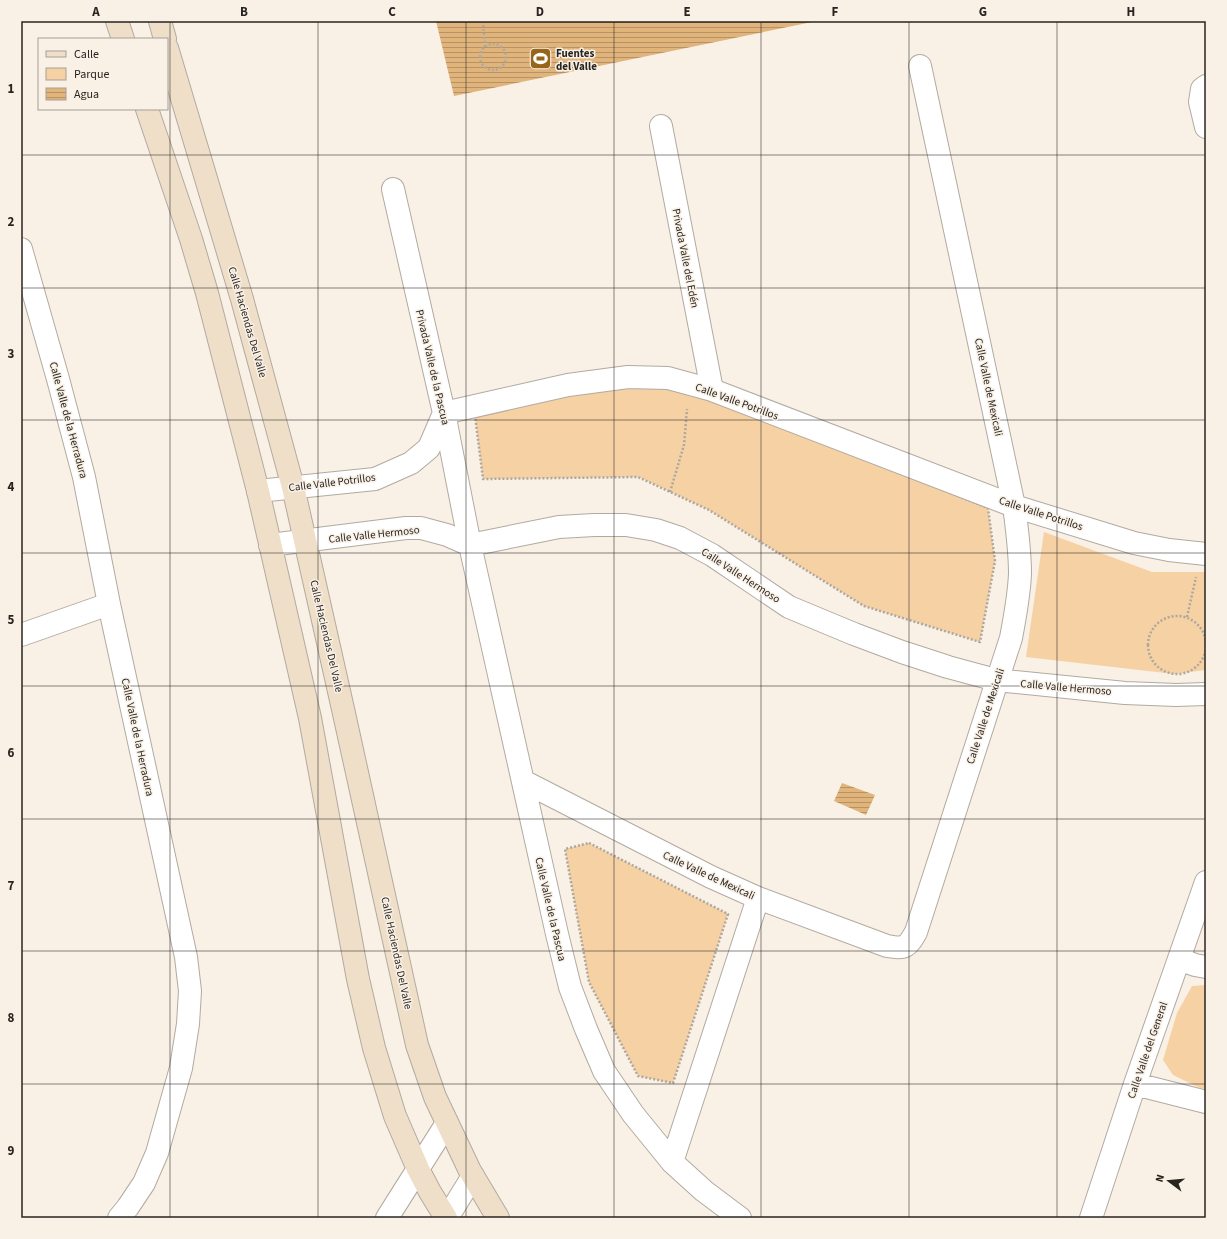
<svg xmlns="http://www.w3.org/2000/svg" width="1227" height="1239" font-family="'Source Sans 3',sans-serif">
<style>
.park{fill:#f6d1a4}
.water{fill:url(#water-rules)}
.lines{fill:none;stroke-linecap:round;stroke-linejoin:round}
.street-casing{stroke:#b2aaa0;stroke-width:24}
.secondary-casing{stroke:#b2aaa0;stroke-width:24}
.path{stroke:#ada79f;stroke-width:2.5;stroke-dasharray:2 2;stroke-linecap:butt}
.street{stroke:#fff;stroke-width:22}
.secondary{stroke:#efdfc9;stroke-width:22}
.grid{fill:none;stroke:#282521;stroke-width:1;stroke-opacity:0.55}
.labels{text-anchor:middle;stroke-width:3;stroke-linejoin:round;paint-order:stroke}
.poi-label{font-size:11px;font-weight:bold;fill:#282521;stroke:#f9f0e6;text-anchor:start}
.street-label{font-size:11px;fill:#282521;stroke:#f9f0e6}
.neatline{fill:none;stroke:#282521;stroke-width:1.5}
.grid-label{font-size:13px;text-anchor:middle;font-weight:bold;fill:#282521}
</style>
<defs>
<pattern id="water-rules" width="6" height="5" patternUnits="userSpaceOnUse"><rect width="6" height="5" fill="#e1b47c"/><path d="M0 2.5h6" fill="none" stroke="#b69265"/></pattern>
</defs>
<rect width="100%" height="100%" fill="#f9f0e6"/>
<path class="park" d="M619,380L702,392L988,508L995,561L980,642L864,606L709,510L639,477L483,479L474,408Z
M1044,532L1152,572H1206V670L1174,674L1026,657Z
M589,843L728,914L673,1083L638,1076L589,982L565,849Z
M1206,985V1089L1200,1088L1173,1075L1163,1060L1177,1013L1192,986Z"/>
<path class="water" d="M436,21H817L454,96Z
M842,783L875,795L866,815L834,801Z"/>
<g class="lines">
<defs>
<path id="street" d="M1206,86L1202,89L1200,102L1206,127
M661,126L712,390
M393,189L444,413L470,545L557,934L570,987L586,1029L604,1071L633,1114L672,1162L704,1191L740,1218
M21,249L58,379L84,477L109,604L186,957L190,991L188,1024L181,1068L157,1153L144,1183L128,1207L119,1218
M258,491L375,479L411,463L429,448L444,413L568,385L628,377L668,378L712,390L1014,506L1134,543L1169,550L1206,554
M270,545L406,528H421L447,535L470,545L559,527L594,525H626L656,530L680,538L712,555L789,607L854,634L902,652L948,667L996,680L1125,693L1176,695L1206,694
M21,635L109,604
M523,781L711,877L758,898L887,946C905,949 907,948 916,932L1011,638C1015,617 1019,596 1020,574C1020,551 1017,528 1014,506L920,66
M1179,959L1195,965L1206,967
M1135,1084L1206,1102
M672,1162L758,898
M387,1218L447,1123
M447,1218L473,1176
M1091,1218L1135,1084L1206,882"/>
<path id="secondary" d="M117,21L123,39
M160,21L165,39
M167,48L242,299L293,487L343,709L417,1045L435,1097L470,1171L498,1218
M147,109L191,239L207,293L258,491L310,718L358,979L374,1048L395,1116L418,1169L430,1192L446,1218"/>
</defs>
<use href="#street" class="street-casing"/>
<use href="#secondary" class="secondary-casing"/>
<path class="path" d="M483,21L485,47
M480 57a13 13 0 1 1 26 0a13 13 0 1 1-26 0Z
M619,380L702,392L988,508L995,561L980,642L864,606L709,510L638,477L483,479L474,408Z
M670,492L684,445L687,409
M1148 645a29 29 0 1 1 58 0a29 29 0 1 1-58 0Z
M1187,617L1196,577
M589,843L728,914L673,1083L638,1076L589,982L565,849Z"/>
<use href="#street" class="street"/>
<use href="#secondary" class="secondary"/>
</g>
<path class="grid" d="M170,21V1218M318,21V1218M466,21V1218M614,21V1218M761,21V1218M909,21V1218M1057,21V1218M21,155H1206M21,288H1206M21,420H1206M21,553H1206M21,686H1206M21,819H1206M21,951H1206M21,1084H1206"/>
<defs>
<symbol id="stadium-square" viewBox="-11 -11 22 22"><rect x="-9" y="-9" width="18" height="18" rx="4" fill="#98661a" stroke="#f9f0e6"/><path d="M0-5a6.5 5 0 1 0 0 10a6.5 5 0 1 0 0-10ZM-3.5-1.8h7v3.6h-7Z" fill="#fff"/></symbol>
</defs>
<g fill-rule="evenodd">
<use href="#stadium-square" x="528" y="46" width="25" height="25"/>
</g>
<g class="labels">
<g class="poi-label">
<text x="556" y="57">Fuentes<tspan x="556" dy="13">del Valle</tspan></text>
</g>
<g class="street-label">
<text transform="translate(686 258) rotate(79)" y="4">Privada Valle del Edén</text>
<text transform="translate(248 322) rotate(74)" y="4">Calle Haciendas Del Valle</text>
<text transform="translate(433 367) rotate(77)" y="4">Privada Valle de la Pascua</text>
<text transform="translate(989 387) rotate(78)" y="4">Calle Valle de Mexicali</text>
<text transform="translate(737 401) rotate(20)" y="4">Calle Valle Potrillos</text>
<text transform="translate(69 420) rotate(75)" y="4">Calle Valle de la Herradura</text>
<text transform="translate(332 482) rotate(-7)" y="4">Calle Valle Potrillos</text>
<text transform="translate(1041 513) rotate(18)" y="4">Calle Valle Potrillos</text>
<text transform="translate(374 534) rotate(-6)" y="4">Calle Valle Hermoso</text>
<text transform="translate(741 575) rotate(33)" y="4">Calle Valle Hermoso</text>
<text transform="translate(327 636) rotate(77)" y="4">Calle Haciendas Del Valle</text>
<text transform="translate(1066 687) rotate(5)" y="4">Calle Valle Hermoso</text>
<text transform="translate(985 716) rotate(-72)" y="4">Calle Valle de Mexicali</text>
<text transform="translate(138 737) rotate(78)" y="4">Calle Valle de la Herradura</text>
<text transform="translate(709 875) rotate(25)" y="4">Calle Valle de Mexicali</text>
<text transform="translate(551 909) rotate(77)" y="4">Calle Valle de la Pascua</text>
<text transform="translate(397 953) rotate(78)" y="4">Calle Haciendas Del Valle</text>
<text transform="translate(1147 1050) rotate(-71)" y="4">Calle Valle del General</text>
</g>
</g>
<rect width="1227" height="1239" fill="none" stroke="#f9f0e6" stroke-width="44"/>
<rect x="38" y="38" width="130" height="72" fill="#f9f0e6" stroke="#a59f97"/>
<rect x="46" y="51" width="20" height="6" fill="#efdfc9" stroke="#a59f97"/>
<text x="74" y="58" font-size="12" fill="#282521">Calle</text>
<rect x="46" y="68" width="20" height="12" fill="#f6d1a4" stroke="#a59f97"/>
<text x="74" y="78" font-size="12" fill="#282521">Parque</text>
<rect x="46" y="88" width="20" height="12" fill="url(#water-rules)" stroke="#a59f97"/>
<text x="74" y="98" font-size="12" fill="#282521">Agua</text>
<g transform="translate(1169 1181) rotate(286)" stroke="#f9f0e6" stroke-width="3" paint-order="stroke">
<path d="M0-3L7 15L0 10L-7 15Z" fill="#282521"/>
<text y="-6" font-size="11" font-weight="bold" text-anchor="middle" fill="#282521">N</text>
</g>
<rect x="22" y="22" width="1183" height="1195" class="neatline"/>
<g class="grid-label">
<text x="96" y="16">A</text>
<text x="244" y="16">B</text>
<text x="392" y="16">C</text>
<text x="540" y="16">D</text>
<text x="687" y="16">E</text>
<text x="835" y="16">F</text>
<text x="983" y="16">G</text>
<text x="1131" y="16">H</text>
<text x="11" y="93">1</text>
<text x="11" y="226">2</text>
<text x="11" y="358">3</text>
<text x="11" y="491">4</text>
<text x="11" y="624">5</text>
<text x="11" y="757">6</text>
<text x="11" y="890">7</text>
<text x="11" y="1022">8</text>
<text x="11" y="1155">9</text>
</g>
</svg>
